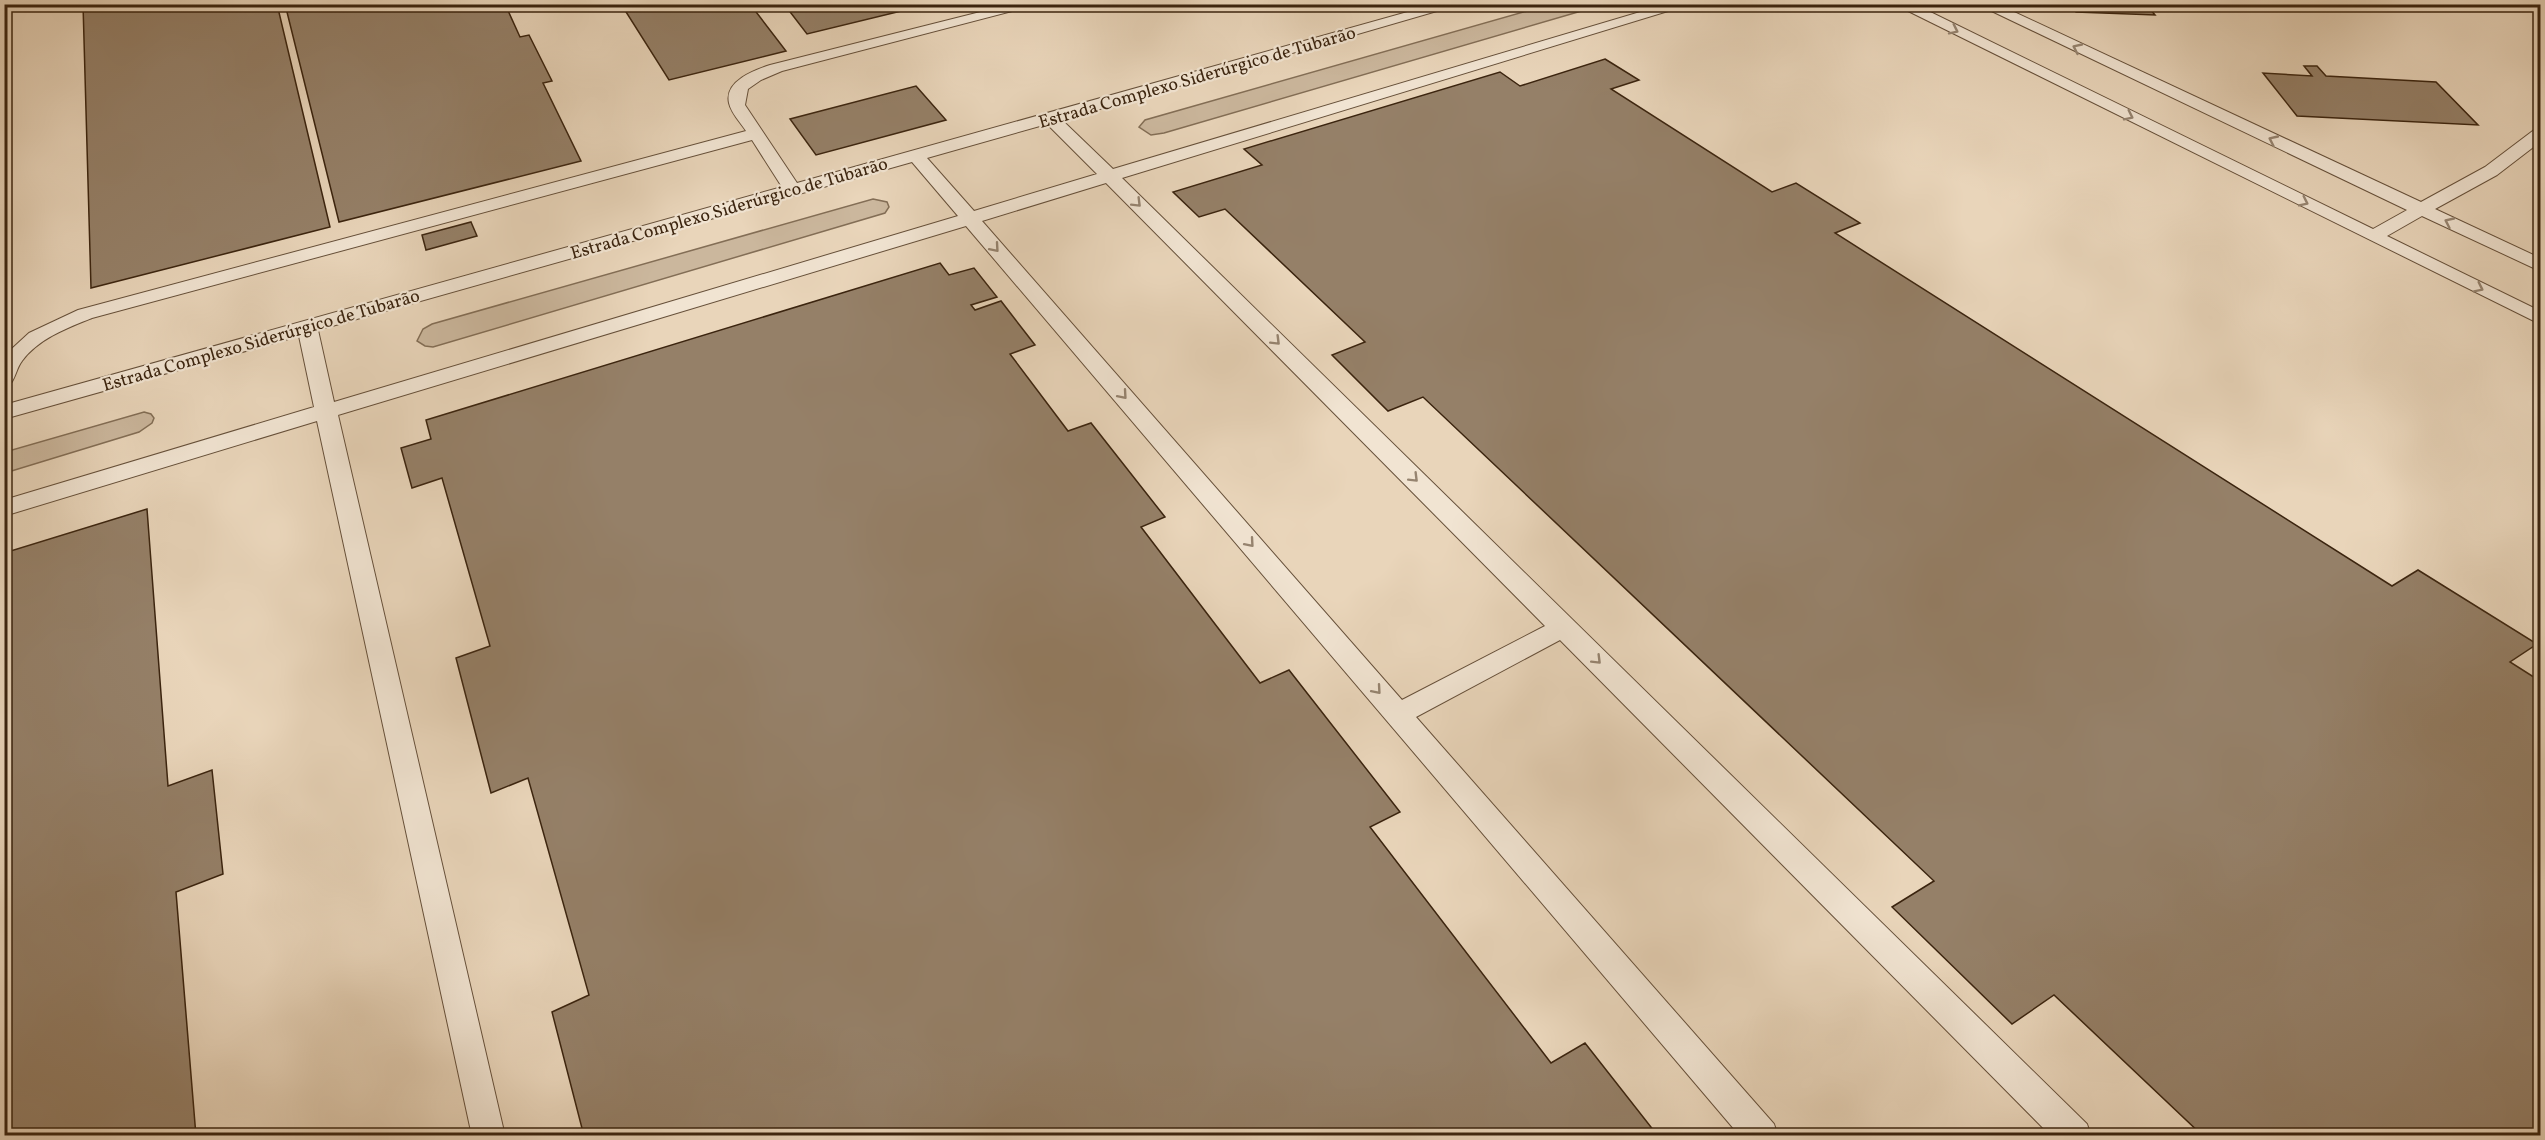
<svg xmlns="http://www.w3.org/2000/svg" width="2545" height="1140" font-family="Vollkorn,serif">
<style>
.green{fill:#cbb79d;stroke:#836e56;stroke-width:1.5}
.building{fill:#958068;stroke:#3b240f;stroke-width:1.5}
.lines{fill:none;stroke-linecap:round;stroke-linejoin:round}
.lane-casing{stroke:#66503a;stroke-width:2}
.lane{fill:#f1e4d2;fill-rule:evenodd}
.oneway{stroke:#968470}
.labels{text-anchor:middle;stroke-width:4.5;stroke-linejoin:round;paint-order:stroke}
.far-street-label{font-size:18px;fill:#3b240f;stroke:#f1e4d2}
</style>
<rect width="100%" height="100%" fill="#e9d5ba"/>
<filter id="stains"><feTurbulence type="fractalNoise" baseFrequency=".00333" numOctaves="4"/><feColorMatrix values="0 0 0 0 .2 0 0 0 0 .09 0 0 0 0 .02 0 0 0 .5 -.17"/></filter>
<radialGradient id="worn" r=".72"><stop offset=".6" stop-color="#630" stop-opacity="0"/><stop offset="1" stop-color="#630" stop-opacity=".3"/></radialGradient>
<path class="green" d="M1548,5H1602L1164,133L1151,135L1139,127L1145,120Z
M873,199L887,202L889,207L885,213L433,347L425,346L417,341L423,329L432,324Z
M144,412L151,414L154,418L152,423L139,432L5,473V452Z"/>
<path class="building" d="M83,4H277L330,227L91,288Z
M285,4H505L520,37L529,35L552,81L543,83L581,161L339,222Z
M621,4H750L786,51L669,80Z
M784,4H930L807,34Z
M2044,4H2152L2156,9H2150L2155,15L2076,12L2072,6Z
M1605,59L1639,80L1611,89L1772,192L1796,183L1860,223L1835,233L2392,586L2418,570L2537,644L2510,662L2540,681V1136H2203L2054,995L2012,1024L1892,907L1934,881L1423,397L1388,411L1332,355L1365,342L1225,209L1199,217L1173,192L1262,165L1244,149L1500,72L1520,86Z
M2304,66H2317L2326,76L2436,82L2478,125L2297,116L2263,73L2312,76Z
M916,86L946,120L816,155L790,119Z
M471,222L477,236L426,250L422,235Z
M940,263L949,275L974,268L997,297L971,305L975,310L1001,301L1035,345L1010,354L1068,431L1091,423L1165,517L1141,527L1260,683L1289,670L1400,812L1370,827L1551,1063L1585,1043L1658,1136H584L552,1012L589,995L528,778L491,793L456,658L490,646L442,478L412,488L401,448L431,439L426,420Z
M147,509L168,786L212,770L223,874L176,892L196,1136H4V553Z"/>
<g class="lines">
<defs>
<path id="lane" d="M1012,4H1039L782,71L761,80L748,89L745,105L797,183L1436,4H1461L1062,120L1113,169L1667,4H1691L1122,178L2087,1124L2091,1136H2051L1560,640L1416,717L1774,1124L1778,1136H1740L966,226L338,415L505,1136H472L317,421L4,516V500L314,407L299,336L4,419V405L782,187L752,140L92,318C67,328 38,339 22,361C17,367 16,376 11,383L4,384V356L29,333L78,310L746,131C741,123 731,113 729,103C724,81 755,70 770,65ZM1047,124L1097,174L974,211L927,158ZM912,162L958,216L334,402L318,330ZM1106,183L1545,626L1402,700L982,221Z
M1894,4H1914L2373,229L2407,210L1977,4H1997L2421,202L2485,167L2534,130L2540,129V142L2497,175L2435,209L2540,258V271L2422,216L2387,236L2540,311V324Z"/>
</defs>
<use href="#lane" class="lane-casing"/>
<use href="#lane" class="lane"/>
</g>
<defs><path id="oneway-chevron" d="M-2-3.5L2.5 0L-2 3.5" fill="none" stroke-width="1.6" stroke-linecap="round" stroke-linejoin="round" transform="scale(1.5)"/></defs>
<g class="oneway">
<use href="#oneway-chevron" transform="translate(1954 30) rotate(26)"/>
<use href="#oneway-chevron" transform="translate(2077 48) rotate(-155)"/>
<use href="#oneway-chevron" transform="translate(2129 116) rotate(26)"/>
<use href="#oneway-chevron" transform="translate(2273 140) rotate(-155)"/>
<use href="#oneway-chevron" transform="translate(2304 202) rotate(26)"/>
<use href="#oneway-chevron" transform="translate(1137 203) rotate(45)"/>
<use href="#oneway-chevron" transform="translate(2449 222) rotate(-155)"/>
<use href="#oneway-chevron" transform="translate(995 248) rotate(49)"/>
<use href="#oneway-chevron" transform="translate(2479 288) rotate(26)"/>
<use href="#oneway-chevron" transform="translate(1276 341) rotate(45)"/>
<use href="#oneway-chevron" transform="translate(1123 395) rotate(49)"/>
<use href="#oneway-chevron" transform="translate(1414 478) rotate(45)"/>
<use href="#oneway-chevron" transform="translate(1250 543) rotate(49)"/>
<use href="#oneway-chevron" transform="translate(1597 660) rotate(45)"/>
<use href="#oneway-chevron" transform="translate(1377 690) rotate(49)"/>
</g>
<g class="labels">
<g class="far-street-label">
<text transform="translate(1197 77) rotate(-16)" y="6">Estrada Complexo Siderúrgico de Tubarão</text>
<text transform="translate(729 208) rotate(-16)" y="6">Estrada Complexo Siderúrgico de Tubarão</text>
<text transform="translate(261 340) rotate(-16)" y="6">Estrada Complexo Siderúrgico de Tubarão</text>
</g>
</g>
<rect width="2545" height="1140" fill="none" stroke="#e9d5ba" stroke-width="24"/>
<rect x="6" y="6" width="2533" height="1128" fill="none" stroke="#3b240f" stroke-width="3"/>
<rect x="12" y="12" width="2521" height="1116" fill="none" stroke="#3b240f" stroke-width="1.5"/>
<rect width="100%" height="100%" filter="url(#stains)"/>
<rect width="100%" height="100%" fill="url(#worn)"/>
</svg>
